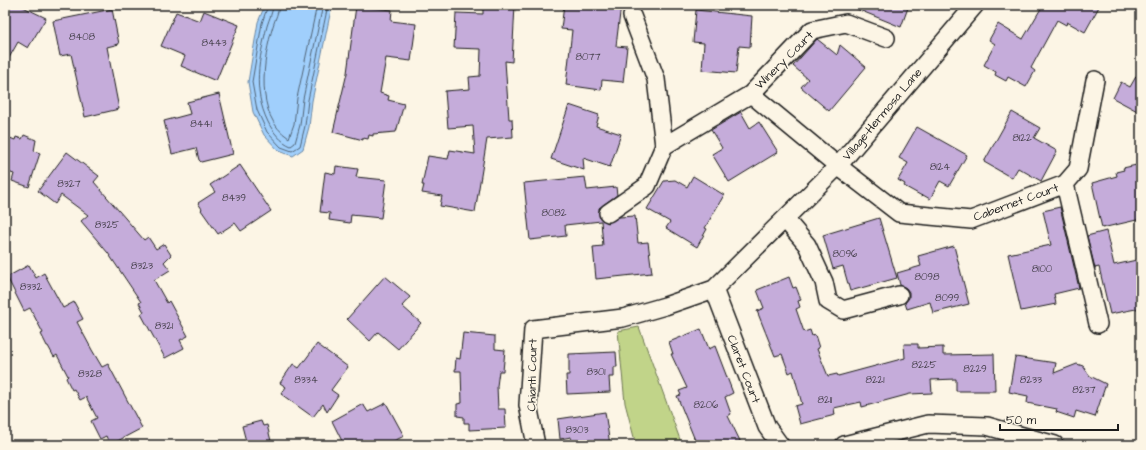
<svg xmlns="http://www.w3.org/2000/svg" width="1146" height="450" font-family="'Architects Daughter',sans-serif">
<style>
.green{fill:#c1d489;stroke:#6e7852}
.water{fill:#a0cffc;stroke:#6b87a2}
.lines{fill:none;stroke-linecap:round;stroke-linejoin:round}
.shore{stroke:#516476;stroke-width:1}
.building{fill:#c5acda;stroke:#1c1c1c}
.minor-casing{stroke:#1c1c1c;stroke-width:20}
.minor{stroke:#fcf5e5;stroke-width:17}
.labels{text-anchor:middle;stroke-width:3.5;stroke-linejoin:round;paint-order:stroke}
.number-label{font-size:10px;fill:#46404c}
.street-label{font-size:12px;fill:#1c1c1c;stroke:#fcf5e5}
</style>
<rect width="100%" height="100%" fill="#fcf5e5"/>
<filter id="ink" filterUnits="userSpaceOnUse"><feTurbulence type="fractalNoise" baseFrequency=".025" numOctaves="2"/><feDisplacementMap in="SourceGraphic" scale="8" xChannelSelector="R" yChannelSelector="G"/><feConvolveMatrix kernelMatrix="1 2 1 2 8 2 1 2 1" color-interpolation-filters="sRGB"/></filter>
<g filter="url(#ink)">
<path class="green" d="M639,327L682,445H636L625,403L618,331Z"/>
<path class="water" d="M265,5H332L312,101L309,127L303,149L293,156L279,151L264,135L253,112L248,82L258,22Z"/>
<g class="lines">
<path class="shore" d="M268,5L262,23L252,82L257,110L267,132L281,147L292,151L300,146L305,126L308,100L328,5
M273,5C273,12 269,19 267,26C259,60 252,89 268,122C273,132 281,142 291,146L295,143L300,125L303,99L323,5
M279,5C279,12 275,19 273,26C263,59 254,116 289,138L294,124L297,98L317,5"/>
</g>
<path class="building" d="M5,5H19L46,18L28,48L18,42L5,65Z
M483,5H515L512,62L505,61L509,119H512L513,137L487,139L475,212L440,206L442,196L422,193L424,185H422L428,156L448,159L450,150L475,154L473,126L448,128L445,91L470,89L469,77L480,76L481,49L454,48L456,13L483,14Z
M564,5H621L616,46L627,47L623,82L602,80L601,90L566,85L572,30L561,29Z
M847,5H909L901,27Z
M1043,5H1100L1085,32L1067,22L1066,25L1057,20L1031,68L1035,71L1026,87L1008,77L1006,81L995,75L996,72L984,65L995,44L989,40L998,24L1023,39Z
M356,6L392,10L391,21L416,24L411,61L386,58L380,93L389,96L388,100L404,104L396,132L373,134V136L369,135L368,139L363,138V140L333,132L347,73Z
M112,9L119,44L107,47L119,109L85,117L71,54L60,56L53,21Z
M696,10L752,16L750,47L739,46L736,73L702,70L704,43L693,42Z
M204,11L239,25L216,81L181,66L185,56L161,46L176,12L200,21Z
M817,39L837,55L840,45L866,67L829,111L801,87L808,79L793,66Z
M1141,68V113L1113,98L1121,82L1130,87Z
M219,94L233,154L201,162L199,160L196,148L172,154L164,121L190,114L187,102Z
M569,105L599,115L596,126L621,134L610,167L583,158L584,170L551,159Z
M741,112L750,128L759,122L778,152L729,182L712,154L722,148L711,130Z
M1012,112L1040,128L1034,138L1057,151L1041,181L1018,168L1012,178L984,162Z
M917,127L967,155L949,186L940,181L930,199L923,195L922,196L904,186L905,184L898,180L908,163L899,158Z
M24,135L36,140L34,151L40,153L29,187L12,181L14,174L5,171V136L15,140L16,137L22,139Z
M67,152L99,176L94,182L144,240L148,237L156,249L164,244L171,255L164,262L170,270L154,280L167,303L169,301L188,336L180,340L184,348L165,358L141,314L144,312L139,303L141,302L108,253L81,221L88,215L61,195L55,204L38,191Z
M1141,164V219L1102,228L1092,183L1117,176L1116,172L1124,170L1123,168Z
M240,165L271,211L241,231L235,223L218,234L201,210L202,209L198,203L215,192L210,185Z
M336,166L358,169L356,177L386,180L381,218L351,215L350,223L329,220L330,213L320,212L325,172L335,174Z
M693,176L724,195L705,228L707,229L697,247L666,228L670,222L647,209L664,181L675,180L687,187Z
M585,177L587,190L616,187L617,195L599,208L600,218L608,223L619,217L635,216L638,243L648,242L652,273L596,279L593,247L603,246L601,221L565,225L566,236L530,240L524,183Z
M1060,207L1079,288L1054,294L1056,304L1021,311L1008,254L1051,245L1043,211Z
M879,218L897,278L850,291L843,266L833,269L823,235Z
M1106,231L1114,265L1141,259V308L1110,314L1099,267L1095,268L1087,236Z
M954,246L969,304L933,313L930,302L907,309L905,303L909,298V292L906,288L900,285L897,273L921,266L918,256Z
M29,265L36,278L44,273L63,308L74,302L83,319L77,322L92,350L102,367L108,364L142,428L110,445L106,436L100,439L91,421L97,418L86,397L80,400L74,389L72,390L66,378L68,376L57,355L54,357L48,346H47L41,334L43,333L30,308L24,311L7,277Z
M385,276L410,297L402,306L421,323L398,349L378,332L370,341L347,319Z
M789,277L793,288L796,287L801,300L798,301L800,307L796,309L804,332L810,330L812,336L815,335L819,348L817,349L828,376L837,374L838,376L905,358L904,344H918V348L943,347V355L994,354L995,391H956V379L931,380L932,393L910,394L862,407L861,402L834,408L835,415L800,424L795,406L802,404L793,371L789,373L782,354L775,356L757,311L764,308L757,290Z
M701,329L709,349L715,346L733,393L725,397L731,414L728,416L742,445H697L677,396L681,395L679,391L687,388L671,354H673L669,342Z
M463,333L495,336V349L505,350L503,371H499L497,386L498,409H505L506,428L469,430V423H464V417L457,416V404L462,403L461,371H455L456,358L460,359Z
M317,344L348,367L331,390L338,395L327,412L323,404L313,417L281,394L286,387L280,383L293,364L299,368Z
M616,352L617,367H614V377H609L610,392L567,394L566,375H569V354Z
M1015,357L1056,363L1054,373L1077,364L1083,366L1090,376L1106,384L1095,417L1076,411L1074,418L1056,412L1057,409L1027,403L1028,396L1009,392Z
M386,403L404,436L386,445H344L332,421L363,404L368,412Z
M605,412L610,445H572L571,437L560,439L558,419Z
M261,421L263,426L267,425L272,445H247L242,426Z"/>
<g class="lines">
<defs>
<path id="minor" d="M632,16L656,79L664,146
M751,94L838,166L899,213L971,220L1065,184L1078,169L1095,80
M1065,184L1098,324
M608,213L647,186L664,146L751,94L812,30L846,23L886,38
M785,219L807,245L824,282L828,301L843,310L899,295
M714,289L767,427L780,445
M536,445L528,405L533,329L623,318L665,306L714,289L838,166L975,5
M844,445L928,424L987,426L1055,445"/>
</defs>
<use href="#minor" class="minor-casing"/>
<use href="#minor" class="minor"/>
</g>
</g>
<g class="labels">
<g class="number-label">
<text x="82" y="40">8408</text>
<text x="214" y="46">8443</text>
<text x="588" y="60">8077</text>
<text x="201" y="127">8441</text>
<text x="1022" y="141">8122</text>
<text x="940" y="170">8124</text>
<text x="69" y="187">8327</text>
<text x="234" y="201">8439</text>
<text x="554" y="216">8082</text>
<text x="107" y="228">8325</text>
<text x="845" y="257">8096</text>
<text x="142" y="269">8323</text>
<text x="1042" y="272">8100</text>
<text x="927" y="280">8098</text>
<text x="31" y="290">8332</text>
<text x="947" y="301">8099</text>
<text x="164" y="329">8321</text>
<text x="924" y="368">8225</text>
<text x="975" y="372">8229</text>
<text x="596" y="375">8301</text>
<text x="90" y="377">8328</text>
<text x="306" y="383">8334</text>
<text x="875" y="383">8221</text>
<text x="1031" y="383">8233</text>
<text x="1084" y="393">8237</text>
<text x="825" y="403">8211</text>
<text x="706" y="408">8206</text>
<text x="577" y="433">8303</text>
</g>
<g class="street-label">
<text transform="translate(784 60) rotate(-45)" y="4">Winery Court</text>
<text transform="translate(882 114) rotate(-50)" y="4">Village-Hermosa Lane</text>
<text transform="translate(1016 202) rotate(-20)" y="4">Cabernet Court</text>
<text transform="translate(744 369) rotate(69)" y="4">Claret Court</text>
<text transform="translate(532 375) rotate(-89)" y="4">Chianti Court</text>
</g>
</g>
<rect width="1146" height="450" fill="none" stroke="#fcf5e5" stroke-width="20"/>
<rect x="10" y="10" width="1126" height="430" fill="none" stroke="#1c1c1c" stroke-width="1.5" filter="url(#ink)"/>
<path d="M1000 424v6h118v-6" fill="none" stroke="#1c1c1c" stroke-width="2"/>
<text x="1006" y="424" font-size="12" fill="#1c1c1c" stroke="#fcf5e5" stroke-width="3" paint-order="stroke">50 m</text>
</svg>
